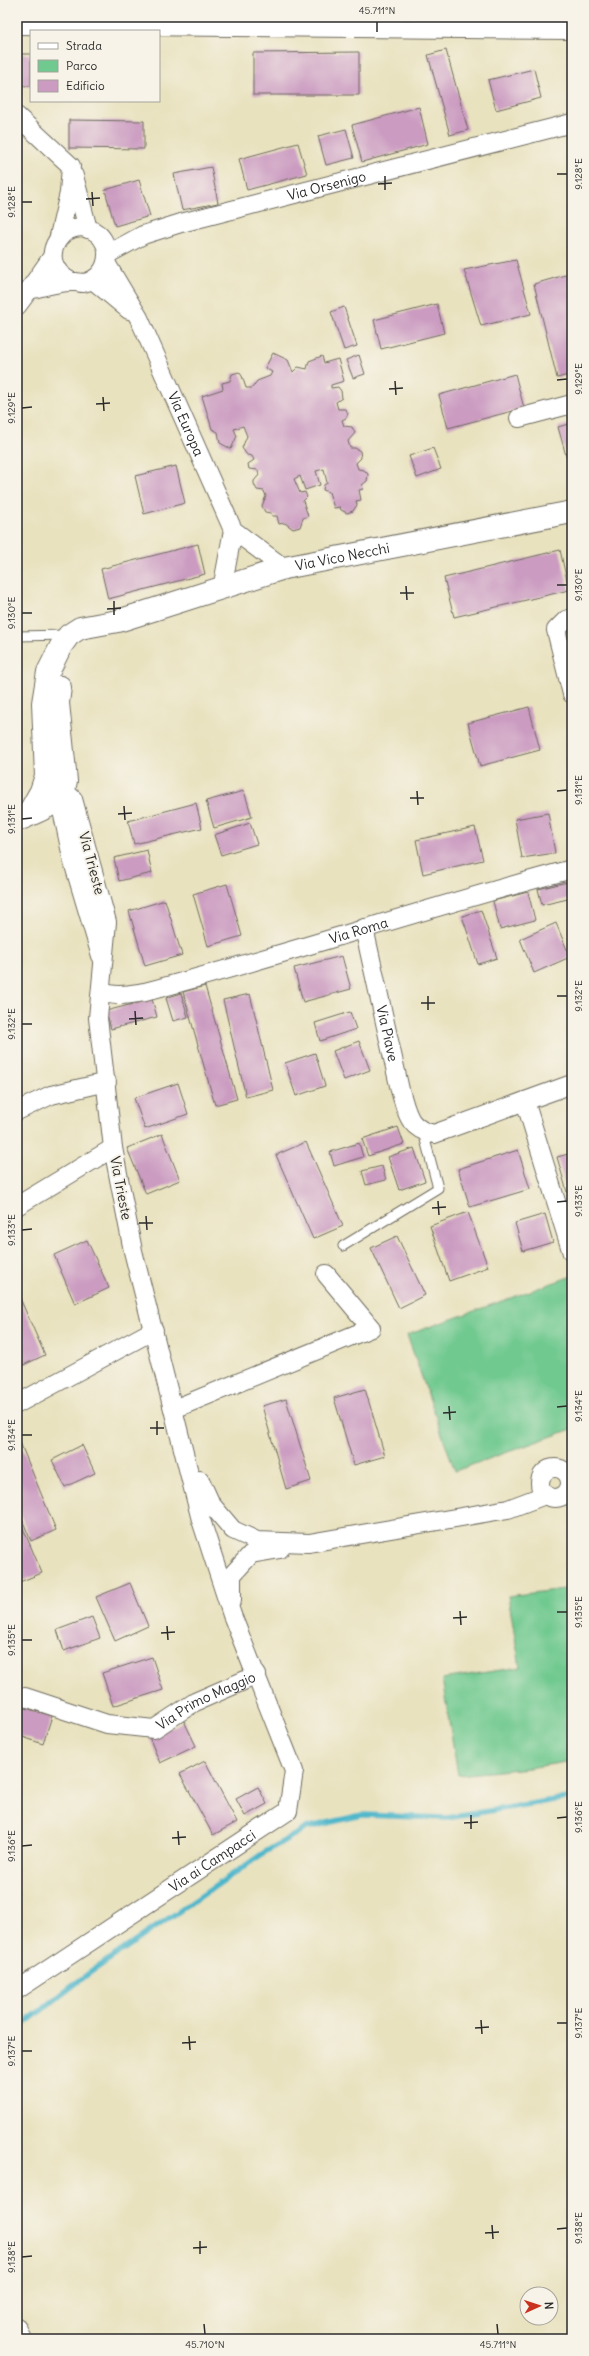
<svg xmlns="http://www.w3.org/2000/svg" width="589" height="2356" font-family="Delius,sans-serif">
<style>
.green{fill:#70c98f;stroke:#4e7a5d}
.lines{fill:none;stroke-linecap:round;stroke-linejoin:round}
.stream{stroke:#4cb6ca;stroke-width:5.5}
.building{fill:#cb9bc1}
.lane-casing{stroke:#6e6b5f;stroke-width:11}
.street-casing{stroke:#6e6b5f;stroke-width:20}
.secondary-casing{stroke:#6e6b5f;stroke-width:24}
.lane{stroke:#fff;stroke-width:9}
.street{stroke:#fff;stroke-width:18}
.secondary{stroke:#fff;stroke-width:22}
.ticks{fill:none;stroke:#2b2b2b;stroke-width:1.5}
.labels{text-anchor:middle;stroke-width:4;stroke-linejoin:round;paint-order:stroke}
.street-label{font-size:14px;fill:#2b2b2b;stroke:#f7f3e8}
.neatline{fill:none;stroke:#2b2b2b;stroke-width:1.5}
.ticks-label{font-size:10px;text-anchor:middle;fill:#2b2b2b}
</style>
<rect width="100%" height="100%" fill="#f7f3e8"/>
<filter id="ink" filterUnits="userSpaceOnUse"><feTurbulence type="fractalNoise" baseFrequency=".025" numOctaves="2"/><feDisplacementMap in="SourceGraphic" scale="8" xChannelSelector="R" yChannelSelector="G"/><feConvolveMatrix kernelMatrix="1 2 1 2 8 2 1 2 1" color-interpolation-filters="sRGB"/></filter>
<filter id="wash" filterUnits="userSpaceOnUse"><feTurbulence type="fractalNoise" baseFrequency=".012" numOctaves="4" result="noise"/><feDisplacementMap in="SourceGraphic" scale="16" xChannelSelector="R" yChannelSelector="G"/><feGaussianBlur stdDeviation="0.9" result="paint"/><feColorMatrix in="noise" values="0 0 0 0 0 0 0 0 0 0 0 0 0 0 0 0 0 1.4 0 .05"/><feComposite in="paint" operator="in"/></filter>
<g filter="url(#wash)">
<rect width="100%" height="100%" fill="#e9e2bf"/>
<path class="green" d="M572,1276V1429L455,1471L407,1335Z
M572,1588V1761L529,1768L458,1775L442,1679L520,1667L508,1596Z"/>
<g class="lines">
<path class="stream" d="M17,2029L88,1974L265,1852L306,1828L362,1815L447,1818L572,1797"/>
</g>
<g id="blocks">
<path class="building" d="M446,50L468,130L450,135L428,55Z
M359,52V95H253V53Z
M17,54H31V86H17Z
M534,69L541,98L496,110L488,80Z
M419,107L428,144L362,162L352,125Z
M69,120L144,121V149L69,148Z
M346,129L354,158L326,165L318,136Z
M298,143L307,174L247,190L239,159Z
M211,167L218,203L182,210L174,174Z
M139,180L150,216L115,226L105,190Z
M516,260L531,314L481,326L464,270Z
M572,273V374L557,378L534,284Z
M437,304L444,333L381,349L374,320Z
M344,307L357,346L344,350L331,312Z
M273,353L288,360L293,372L298,367L307,369L309,361L322,356L324,363L338,359L344,381L331,385V388L338,387L341,391L342,398L336,402L338,409H345L348,413L346,418L342,420L344,426L352,427L355,433L348,441L350,448H355L360,451L361,458L356,463L358,469L364,470L368,474L367,481L362,485L363,489L359,490L361,500L356,501L357,505L353,511L347,513L341,510L340,507L334,508L329,492L323,490L324,485L327,483L324,469L316,471L320,485L305,490L300,476L294,479L300,493L305,492L307,497L303,501L308,516L303,518L300,527L293,529L285,523L279,524L277,516H272L271,513L265,512L262,506L266,496L264,491L257,490L254,484V481L259,475L258,470L249,469L248,464L254,460L252,456L247,455L242,448L247,436L243,426L234,429L237,436L231,449L220,443L218,432L212,429L202,396L223,389L222,383L230,381L232,374L239,372L242,376L246,388H252L257,381L270,376L272,372L265,368Z
M359,355L365,374L353,378L346,360Z
M515,374L524,408L448,428L439,395Z
M572,423V477L558,427Z
M433,448L441,469L417,478L409,456Z
M176,466L185,503L144,514L135,476Z
M198,544L205,574L108,599L101,569Z
M560,550L569,590L454,617L444,578Z
M529,707L540,750L480,766L468,723Z
M244,791L252,817L214,828L206,801Z
M196,803L202,828L134,844L128,821Z
M548,813L555,853L522,858L515,819Z
M250,823L257,844L221,855L214,835Z
M475,827L483,860L423,874L416,840Z
M147,850L152,873L119,881L114,858Z
M572,881V898L542,905L538,889Z
M227,884L242,936L208,946L193,894Z
M528,892L535,920L500,929L493,901Z
M165,900L182,955L145,966L129,911Z
M481,910L497,958L478,964L462,916Z
M556,923L570,957L534,973L520,939Z
M342,956L351,989L303,1002L294,968Z
M205,986L237,1099L215,1105L183,992Z
M181,993L188,1017L173,1021L166,998Z
M250,994L273,1090L246,1097L223,1000Z
M152,999L157,1017L111,1029L106,1011Z
M350,1012L356,1029L320,1041L315,1023Z
M359,1041L370,1070L344,1080L333,1051Z
M315,1053L325,1086L296,1096L285,1063Z
M178,1083L188,1114L145,1129L134,1098Z
M398,1127L404,1144L368,1156L362,1139Z
M162,1134L180,1180L146,1194L127,1148Z
M306,1142L343,1226L313,1239L276,1155Z
M359,1143L363,1157L334,1166L330,1152Z
M414,1148L425,1181L399,1190L388,1157Z
M518,1150L530,1189L470,1207L458,1169Z
M572,1153V1191L567,1192L557,1157Z
M382,1166L386,1180L366,1185L362,1171Z
M468,1212L488,1267L449,1281L430,1226Z
M545,1214L553,1242L523,1251L515,1223Z
M397,1236L425,1295L399,1308L371,1248Z
M87,1240L109,1288L75,1304L54,1255Z
M19,1296L45,1355L17,1368V1297Z
M365,1389L385,1456L354,1465L334,1398Z
M286,1399L311,1481L286,1489L262,1406Z
M17,1435L56,1530L31,1541L17,1507Z
M82,1445L95,1473L65,1487L52,1460Z
M17,1514L42,1573L17,1583Z
M130,1583L148,1626L115,1641L96,1597Z
M92,1617L100,1638L64,1651L57,1630Z
M152,1657L163,1690L113,1706L102,1673Z
M19,1706L52,1716L43,1744L17,1735V1714Z
M184,1721L196,1746L160,1763L149,1737Z
M205,1761L237,1822L213,1835L180,1774Z
M258,1787L267,1804L245,1816L236,1799Z"/>
</g>
</g>
<g filter="url(#ink)">
<use href="#blocks" fill-opacity="0" stroke="#6e6b5f" stroke-width="1"/>
<g class="lines">
<defs>
<path id="lane" d="M17,636L66,635
M343,1246L438,1188L423,1132"/>
<g id="street">
<path d="M17,25L572,30"/>
<path d="M17,116L71,166L69,193L59,236"/>
<path d="M74,176L88,229"/>
<path id="s1" d="M108,254L143,235L181,223L572,123"/>
<path id="s2" d="M106,263L139,318L233,530L284,568"/>
<path d="M93,280L129,310"/>
<path d="M29,290L52,257"/>
<path d="M17,306L29,290C43,287 57,282 71,282C75,281 79,283 83,283C97,281 107,269 107,255C108,248 103,238 98,234C67,209 29,261 72,282"/>
<path d="M519,418L572,404"/>
<path d="M222,589L233,530"/>
<path d="M572,618L566,620L556,630L572,694"/>
<path d="M57,787L73,862L101,956"/>
<path id="s3" d="M364,928L400,1090C407,1113 408,1129 434,1134L572,1084"/>
<path id="s4" d="M101,991C114,998 131,994 145,992C288,954 429,907 572,869"/>
<path d="M525,1101L572,1253"/>
<path d="M17,1111L51,1095L107,1082"/>
<path d="M17,1206L113,1148"/>
<path d="M17,1404L154,1330"/>
<path d="M174,1409L371,1328L326,1274"/>
<circle cx="555" cy="1483" r="15"/>
<path d="M200,1480L211,1504L233,1530L257,1541L309,1543L508,1509L545,1495"/>
<path d="M232,1600V1575L251,1554L280,1549"/>
<path id="s5" d="M25,1697L107,1724L154,1729L195,1702L257,1675"/>
<path id="s6" d="M17,1990L288,1811L294,1771L232,1615L201,1520L133,1251L113,1148L98,1018L107,922L73,799L64,791L51,794"/>
<path d="M17,2327L22,2339"/>
</g>
<g id="secondary">
<path id="s7" d="M27,816L41,791L46,776L43,703L48,672L61,646L69,635L80,628L118,621L284,568L572,512"/>
<path d="M23,818C42,809 63,804 66,781L58,703L60,687"/>
</g>
</defs>
<use href="#lane" class="lane-casing"/>
<use href="#street" class="street-casing"/>
<use href="#secondary" class="secondary-casing"/>
<use href="#lane" class="lane"/>
<use href="#street" class="street"/>
<use href="#secondary" class="secondary"/>
</g>
</g>
<path class="ticks" d="M377,22V32M557,174H567M385,176V190M378,184L392,183M92,192L93,206M86,199L100,198M22,202H32M557,380L567,379M395,381L396,395M389,389L403,388M103,397L104,411M96,404L110,403M22,408L32,407M557,585H567M406,586L407,600M400,593H414M114,601V615M107,609L121,608M22,613H32M417,791L418,805M557,791L567,790M410,798H424M124,806L125,820M118,814L132,813M22,819L32,818M428,996V1010M557,996H567M421,1003H435M135,1011L136,1025M129,1019L143,1018M22,1024H32M438,1201L439,1215M557,1202L567,1201M432,1208L446,1207M146,1216L147,1230M139,1223H153M22,1230L32,1229M449,1406L450,1420M557,1407L567,1406M443,1413L456,1412M157,1421V1435M150,1428H164M22,1435H32M460,1611L461,1625M557,1612H567M453,1618L467,1617M167,1626L168,1640M161,1633L175,1632M22,1640H32M471,1815V1829M557,1818L567,1817M464,1823L478,1822M178,1831L179,1845M172,1838L186,1837M22,1846L32,1845M481,2020L482,2034M557,2023H567M475,2028L489,2027M189,2036L190,2050M182,2043L196,2042M22,2051H32M492,2225L493,2239M557,2229L567,2228M485,2233L499,2232M200,2241V2254M193,2248L207,2247M22,2257L32,2256M204,2324L205,2334M497,2324L498,2334"/>
<g class="labels">
<g class="street-label">
<text dy="5" stroke="none"><textPath href="#s1" startOffset="230">Via Orsenigo</textPath></text>
<text dy="5" stroke="none"><textPath href="#s2" startOffset="180">Via Europa</textPath></text>
<text dy="5" stroke="none"><textPath href="#s7" startOffset="477">Via Vico Necchi</textPath></text>
<text transform="translate(92 863) rotate(75)" y="5">Via Trieste</text>
<text dy="5" stroke="none"><textPath href="#s4" startOffset="267">Via Roma</textPath></text>
<text dy="5" stroke="none"><textPath href="#s3" startOffset="108">Via Piave</textPath></text>
<text transform="translate(121 1188) rotate(79)" y="5">Via Trieste</text>
<text dy="5" stroke="none"><textPath href="#s5" startOffset="193">Via Primo Maggio</textPath></text>
<text dy="5" stroke="none"><textPath href="#s6" startOffset="234">Via ai Campacci</textPath></text>
</g>
</g>
<rect width="589" height="2356" fill="none" stroke="#f7f3e8" stroke-width="44"/>
<rect x="30" y="30" width="130" height="72" fill="#f7f3e8" stroke="#a5a39c"/>
<rect x="38" y="43" width="20" height="6" fill="#ffffff" stroke="#a5a39c"/>
<text x="66" y="50" font-size="12" fill="#2b2b2b">Strada</text>
<rect x="38" y="60" width="20" height="12" fill="#70c98f" stroke="#a5a39c"/>
<text x="66" y="70" font-size="12" fill="#2b2b2b">Parco</text>
<rect x="38" y="80" width="20" height="12" fill="#cb9bc1" stroke="#a5a39c"/>
<text x="66" y="90" font-size="12" fill="#2b2b2b">Edificio</text>
<g transform="translate(539 2306) rotate(87)"><circle r="19" fill="#f7f3e8" stroke="#a5a39c"/>
<path d="M0-3L7 15L0 10L-7 15Z" fill="#c8321e"/>
<text y="-6" font-size="11" font-weight="bold" text-anchor="middle" fill="#2b2b2b">N</text>
</g>
<rect x="22" y="22" width="545" height="2312" class="neatline"/>
<g class="ticks-label">
<text x="377" y="14">45.711°N</text>
<text transform="translate(578 174) rotate(-90)" y="4">9.128°E</text>
<text transform="translate(11 202) rotate(-90)" y="4">9.128°E</text>
<text transform="translate(578 379) rotate(-90)" y="4">9.129°E</text>
<text transform="translate(11 408) rotate(-90)" y="4">9.129°E</text>
<text transform="translate(578 585) rotate(-90)" y="4">9.130°E</text>
<text transform="translate(11 613) rotate(-90)" y="4">9.130°E</text>
<text transform="translate(578 790) rotate(-90)" y="4">9.131°E</text>
<text transform="translate(11 819) rotate(-90)" y="4">9.131°E</text>
<text transform="translate(578 996) rotate(-90)" y="4">9.132°E</text>
<text transform="translate(11 1024) rotate(-90)" y="4">9.132°E</text>
<text transform="translate(578 1201) rotate(-90)" y="4">9.133°E</text>
<text transform="translate(11 1230) rotate(-90)" y="4">9.133°E</text>
<text transform="translate(578 1406) rotate(-90)" y="4">9.134°E</text>
<text transform="translate(11 1435) rotate(-90)" y="4">9.134°E</text>
<text transform="translate(578 1612) rotate(-90)" y="4">9.135°E</text>
<text transform="translate(11 1640) rotate(-90)" y="4">9.135°E</text>
<text transform="translate(578 1817) rotate(-90)" y="4">9.136°E</text>
<text transform="translate(11 1846) rotate(-90)" y="4">9.136°E</text>
<text transform="translate(578 2023) rotate(-90)" y="4">9.137°E</text>
<text transform="translate(11 2051) rotate(-90)" y="4">9.137°E</text>
<text transform="translate(578 2228) rotate(-90)" y="4">9.138°E</text>
<text transform="translate(11 2257) rotate(-90)" y="4">9.138°E</text>
<text x="205" y="2348">45.710°N</text>
<text x="498" y="2348">45.711°N</text>
</g>
</svg>
